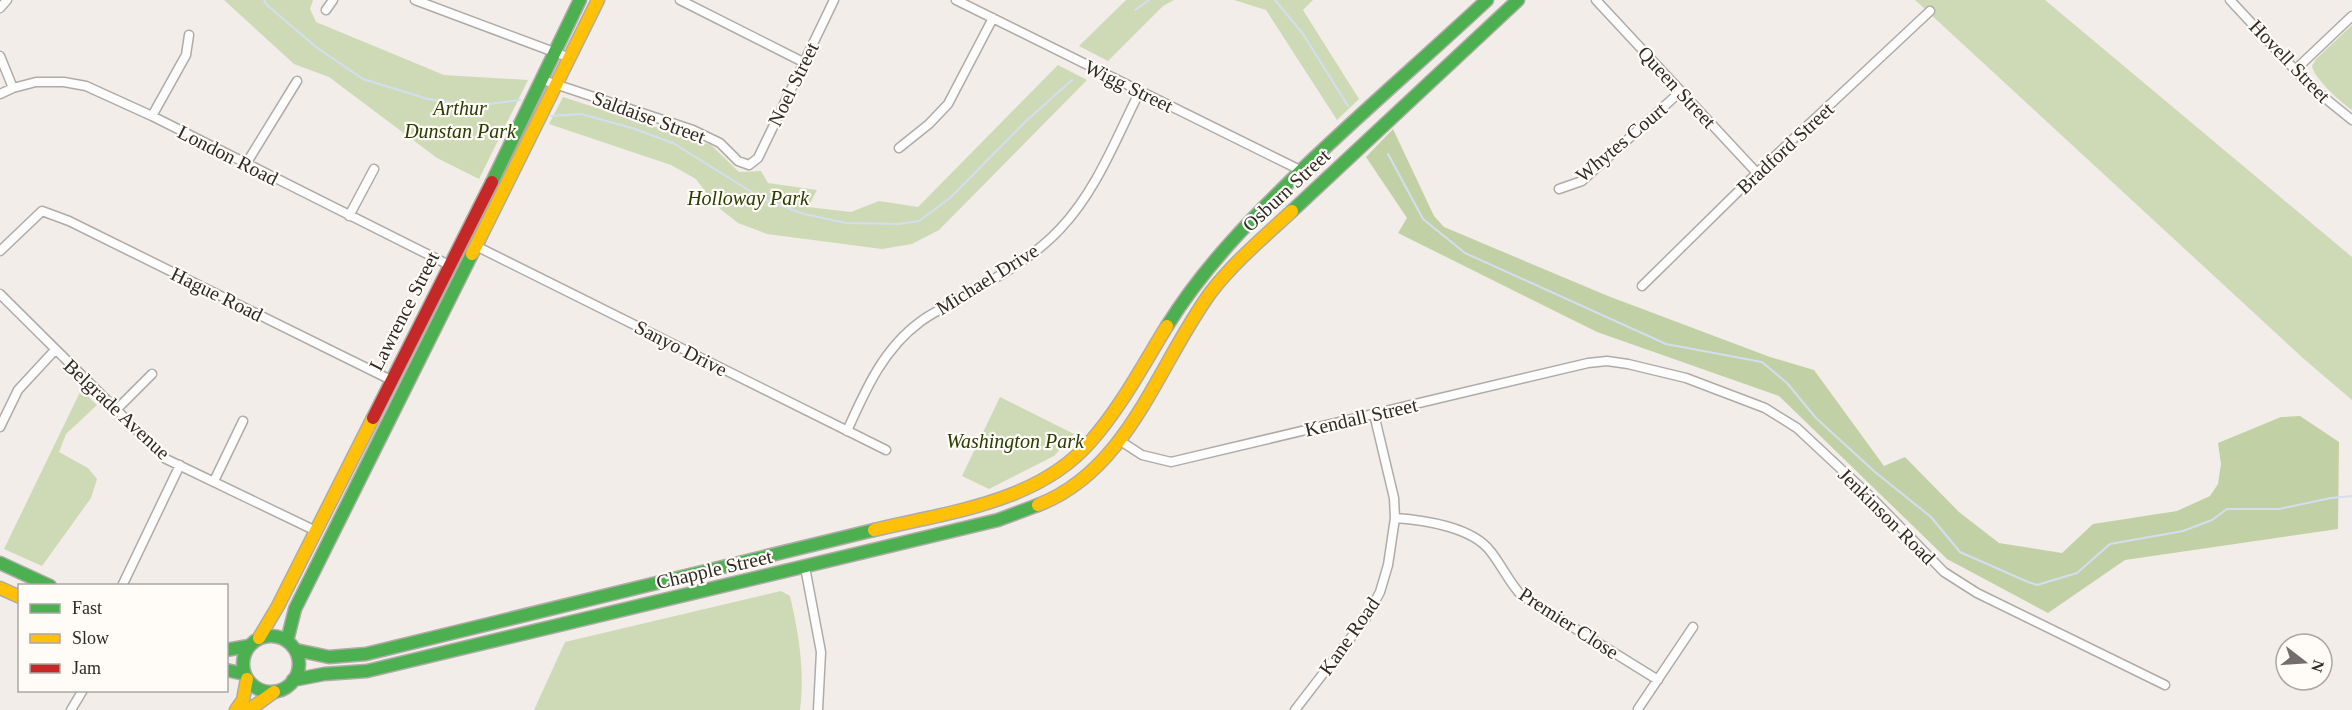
<svg xmlns="http://www.w3.org/2000/svg" width="2352" height="710" font-family="'Times New Roman',serif">
<style>
.green{fill:#cedab6}
.forest{fill:#c2d1a5}
.lines{fill:none;stroke-linecap:round;stroke-linejoin:round}
.stream{stroke:#d3def0;stroke-width:2}
.street-casing{stroke:#afaba7;stroke-width:11}
.fast-casing{stroke:#afaba7;stroke-width:15}
.slow-casing{stroke:#afaba7;stroke-width:15}
.jam-casing{stroke:#afaba7;stroke-width:15}
.street{stroke:#fdfcfc;stroke-width:8}
.fast{stroke:#4caf50;stroke-width:12}
.slow{stroke:#ffc107;stroke-width:12}
.jam{stroke:#c62828;stroke-width:12}
.labels{text-anchor:middle;stroke-width:4.5;stroke-linejoin:round;paint-order:stroke}
.street-label{font-size:20px;fill:#2e2a27;stroke:#fffbf7}
.park-label{font-size:20px;font-style:italic;fill:#293c02;stroke:#fffbf7}
</style>
<rect width="100%" height="100%" fill="#f2ede8"/>
<path class="green" d="M224,0H313L310,9L316,22L444,75L528,80L479,179L437,158L329,77L294,64Z
M1126,0H1174L1163,6L1108,61L1079,46Z
M1234,0H1313L1303,10L1359,99L1337,120L1266,10Z
M1915,0H2045L2352,257V400L2304,359Z
M2352,25V110C2341,103 2314,78 2312,66L2316,59Z
M1058,65L1087,80L939,230L912,244L882,249L767,234L738,223L714,204L696,179L671,165L549,124L563,97L711,145L739,172L761,171L768,183L817,190L808,207L851,212L879,201L918,207Z
M81,390L97,405L66,434L59,452L88,468L97,479L91,498L42,566L4,549Z
M1000,397L1074,434L1054,456L989,489L962,476Z
M781,591L790,596C799,635 805,671 800,710H534L565,642Z"/>
<path class="forest" d="M1393,129L1434,216L1444,227L1608,296L1770,357L1814,370L1884,466L1905,457L1959,512L1999,543L2062,553L2093,524L2177,511L2210,496L2218,484L2221,464L2218,443L2281,417L2300,416L2339,442L2338,529L2125,560L2048,613L1947,559L1779,396L1597,332L1398,233L1407,218L1366,157Z"/>
<g class="lines">
<path class="stream" d="M264,0L267,5L316,47L363,79L428,99L474,106L520,100
M1275,0L1303,34L1348,106
M1135,10L1149,0
M551,116L581,114L632,128L673,143L763,199L804,214L846,223L899,224L919,221L950,198L1025,122L1072,80
M1388,154L1423,219L1465,253L1666,344L1762,362L1787,383L1816,418L1875,472L1931,517L1960,552L2028,582L2037,585L2077,573L2110,544L2183,531L2212,520L2227,509H2279L2331,498L2352,496"/>
<defs>
<path id="street" d="M415,0L570,58
M680,0L803,62
M956,0L1302,171
M1596,0L1757,173
M2230,0L2310,86L2352,120
M0,8L7,0
M326,10L333,0
M0,56L13,88
M2295,70L2352,16
M543,80L693,130L720,143L738,161L749,165L758,158L834,0
M0,94L13,88L36,82H64L86,86L152,116L449,265
M152,116L186,55L189,35
M899,148L929,124L948,104L993,18
M246,164L297,81
M1559,189L1582,181L1681,91
M349,216L374,169
M476,246L886,450
M0,251L42,211L69,221L391,380
M1642,286L1757,173L1930,11
M0,294L166,459L316,531
M116,410L152,374
M0,427L18,390L55,350
M847,431C865,391 883,349 920,322C930,314 944,308 955,301C992,280 1031,260 1060,229C1097,190 1116,138 1140,91
M1119,440L1142,455L1171,462L1588,363L1607,361L1628,364L1686,378L1765,408L1797,428L1872,498L1944,572L1977,593L2165,685
M214,481L243,421
M1395,518C1424,520 1473,527 1491,552C1502,566 1509,582 1521,595L1658,680
M805,567L821,652L818,710
M122,586L180,465
M1638,709L1693,627
M71,710L83,690
M1295,710L1366,618L1380,592L1388,565L1395,518L1394,498L1374,414"/>
<path id="fast" d="M492,182L580,0
M1292,211L1518,0
M1167,326C1206,263 1258,212 1311,161C1369,106 1429,54 1487,0
M0,563L50,586
M243 664a28 28 0 1 1 56 0a28 28 0 1 1-56 0Z
M287,641L295,609L472,254
M226,650L249,646
M296,650L329,657L366,654L874,530
M226,670L245,674
M293,680L324,674L367,671L998,520L1038,505"/>
<path id="slow" d="M472,254L598,0
M1038,505C1129,470 1158,364 1211,292C1234,262 1264,237 1292,211
M874,530C948,512 1038,503 1091,441C1121,407 1143,365 1167,326
M0,588L20,597
M259,638L278,606L373,418
M236,710L243,700L247,679
M249,710L274,692"/>
<path id="jam" d="M373,418L492,182"/>
</defs>
<use href="#street" class="street-casing"/>
<use href="#fast" class="fast-casing"/>
<use href="#slow" class="slow-casing"/>
<use href="#jam" class="jam-casing"/>
<use href="#street" class="street"/>
<use href="#fast" class="fast"/>
<use href="#slow" class="slow"/>
<use href="#jam" class="jam"/>
</g>
<g class="labels">
<g class="street-label">
<text transform="translate(2290 61) rotate(46)" y="7">Hovell Street</text>
<text transform="translate(793 84) rotate(-64)" y="7">Noel Street</text>
<text transform="translate(1129 86) rotate(26)" y="7">Wigg Street</text>
<text transform="translate(1677 87) rotate(47)" y="7">Queen Street</text>
<text transform="translate(649 117) rotate(20)" y="7">Saldaise Street</text>
<text transform="translate(1621 142) rotate(-40)" y="7">Whytes Court</text>
<text transform="translate(1785 148) rotate(-43)" y="7">Bradford Street</text>
<text transform="translate(228 155) rotate(27)" y="7">London Road</text>
<text transform="translate(1286 190) rotate(-43)" y="7">Osburn Street</text>
<text transform="translate(987 279) rotate(-32)" y="7">Michael Drive</text>
<text transform="translate(217 294) rotate(26)" y="7">Hague Road</text>
<text transform="translate(404 311) rotate(-63)" y="7">Lawrence Street</text>
<text transform="translate(681 348) rotate(27)" y="7">Sanyo Drive</text>
<text transform="translate(117 409) rotate(43)" y="7">Belgrade Avenue</text>
<text transform="translate(1361 417) rotate(-13)" y="7">Kendall Street</text>
<text transform="translate(1887 516) rotate(45)" y="7">Jenkinson Road</text>
<text transform="translate(714 569) rotate(-13)" y="7">Chapple Street</text>
<text transform="translate(1569 623) rotate(33)" y="7">Premier Close</text>
<text transform="translate(1349 636) rotate(-55)" y="7">Kane Road</text>
</g>
<g class="park-label">
<text x="460" y="115">Arthur<tspan x="460" dy="23">Dunstan Park</tspan></text>
<text x="748" y="205">Holloway Park</text>
<text x="1015" y="448">Washington Park</text>
</g>
</g>
<rect x="18" y="584" width="210" height="108" fill="#fffbf7" stroke="#aba7a4" stroke-width="1.5"/>
<rect x="30" y="604" width="30" height="9" fill="#4caf50" stroke="#aba7a4" stroke-width="1.5"/>
<text x="72" y="614" font-size="18" fill="#2e2a27">Fast</text>
<rect x="30" y="634" width="30" height="9" fill="#ffc107" stroke="#aba7a4" stroke-width="1.5"/>
<text x="72" y="644" font-size="18" fill="#2e2a27">Slow</text>
<rect x="30" y="664" width="30" height="9" fill="#c62828" stroke="#aba7a4" stroke-width="1.5"/>
<text x="72" y="674" font-size="18" fill="#2e2a27">Jam</text>
<g transform="translate(2304 662) rotate(107)"><circle r="28" fill="#fffbf7" stroke="#aba7a4" stroke-width="1.5"/>
<path d="M0-4.5L10 22L0 15L-10 22Z" fill="#736e6b"/>
<text y="-9" font-size="16" font-weight="bold" text-anchor="middle" fill="#2e2a27">N</text>
</g>
</svg>
